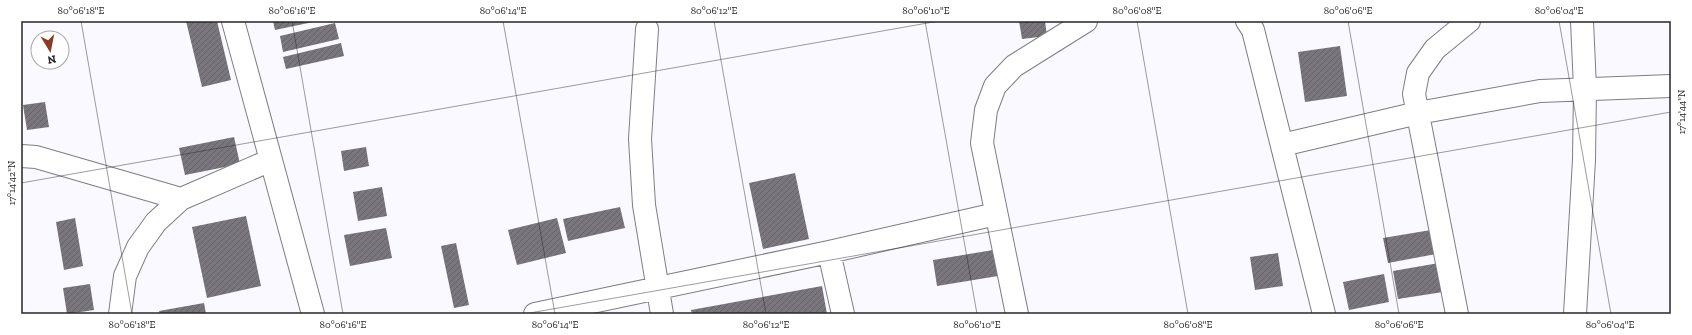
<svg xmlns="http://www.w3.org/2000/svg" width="1692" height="335" font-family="'Zilla Slab',serif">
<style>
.building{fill:url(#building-hatch)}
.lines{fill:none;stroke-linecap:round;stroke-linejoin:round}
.minor-casing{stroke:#7e7d85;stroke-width:24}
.minor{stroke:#fff;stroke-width:22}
.ticks{fill:none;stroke:#26262a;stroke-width:1;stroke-opacity:0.45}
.neatline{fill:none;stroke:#26262a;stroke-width:1.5}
.ticks-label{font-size:10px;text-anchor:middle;fill:#26262a}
</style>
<defs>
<pattern id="building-hatch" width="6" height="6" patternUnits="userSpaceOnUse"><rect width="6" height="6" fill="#7a767d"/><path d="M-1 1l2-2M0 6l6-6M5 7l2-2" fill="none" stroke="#646167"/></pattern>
</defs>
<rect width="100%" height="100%" fill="#f9f9ff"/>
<path class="building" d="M186,21H217L231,80L202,87Z
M273,21H313V22L275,30Z
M1019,21H1045L1047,36L1022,39Z
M335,23L339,39L283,52L280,36Z
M341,43L344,56L286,69L283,57Z
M1340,46L1347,96L1305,102L1298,52Z
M45,102L49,127L27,130L23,105Z
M234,137L240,164L185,175L179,148Z
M366,147L369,166L344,171L341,151Z
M795,173L809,239L763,249L749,183Z
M382,187L387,216L358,221L353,192Z
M620,207L625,228L568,241L563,219Z
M246,216L261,286L207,298L192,227Z
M75,218L83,266L64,270L56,222Z
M557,218L566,253L517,265L508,230Z
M386,228L392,258L350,266L344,235Z
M1431,230L1436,254L1388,263L1383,238Z
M456,243L469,305L454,308L441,246Z
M993,250L998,276L937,286L933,260Z
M1278,253L1283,286L1255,290L1250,257Z
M1439,263L1443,292L1398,299L1393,271Z
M1384,274L1389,302L1349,310L1343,282Z
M90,284L94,310L67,314L63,288Z
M822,286L827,314H692L691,310Z
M204,303L206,314H160L159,311Z"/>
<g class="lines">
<defs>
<path id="minor" d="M233,21L313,314
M1247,21L1253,30L1324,314
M647,29L640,139L644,205L662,314
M1282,145L1418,113L1540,91L1671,86
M21,156L36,157L181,199
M829,252L843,314
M120,314L125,276L138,247L156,222L181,199L271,160
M535,314L829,252L996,214
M1017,314L982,143L986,110L995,86L1014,66L1086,21
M1457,314L1414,94L1418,73L1435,49L1469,21
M1575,314L1584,160L1585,88L1582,21"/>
</defs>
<use href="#minor" class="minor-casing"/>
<use href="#minor" class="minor"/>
</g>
<path class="ticks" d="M81,21L132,314M292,21L343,314M503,21L555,314M714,21L766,314M925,21L977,314M1137,21L1188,314M1348,21L1399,314M1559,21L1611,314M21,183L939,21M524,314L1671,112"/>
<rect width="1692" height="335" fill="none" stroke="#ffffff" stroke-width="44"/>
<g transform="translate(50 50) rotate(170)"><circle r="19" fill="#ffffff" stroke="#a8a8aa"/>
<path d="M0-3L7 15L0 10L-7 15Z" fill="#863d22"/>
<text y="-6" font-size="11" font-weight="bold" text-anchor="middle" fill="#26262a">N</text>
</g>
<rect x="22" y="22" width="1648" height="291" class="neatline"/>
<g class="ticks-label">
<text x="81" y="14">80°06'18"E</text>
<text x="292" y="14">80°06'16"E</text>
<text x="503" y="14">80°06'14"E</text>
<text x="714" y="14">80°06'12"E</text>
<text x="926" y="14">80°06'10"E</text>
<text x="1137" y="14">80°06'08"E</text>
<text x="1348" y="14">80°06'06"E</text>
<text x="1559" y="14">80°06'04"E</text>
<text transform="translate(1681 112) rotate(-90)" y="4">17°14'44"N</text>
<text transform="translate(11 183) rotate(-90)" y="4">17°14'42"N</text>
<text x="132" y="328">80°06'18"E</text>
<text x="343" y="328">80°06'16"E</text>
<text x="555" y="328">80°06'14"E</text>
<text x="766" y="328">80°06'12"E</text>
<text x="977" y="328">80°06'10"E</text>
<text x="1188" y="328">80°06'08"E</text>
<text x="1399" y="328">80°06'06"E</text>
<text x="1610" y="328">80°06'04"E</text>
</g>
</svg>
